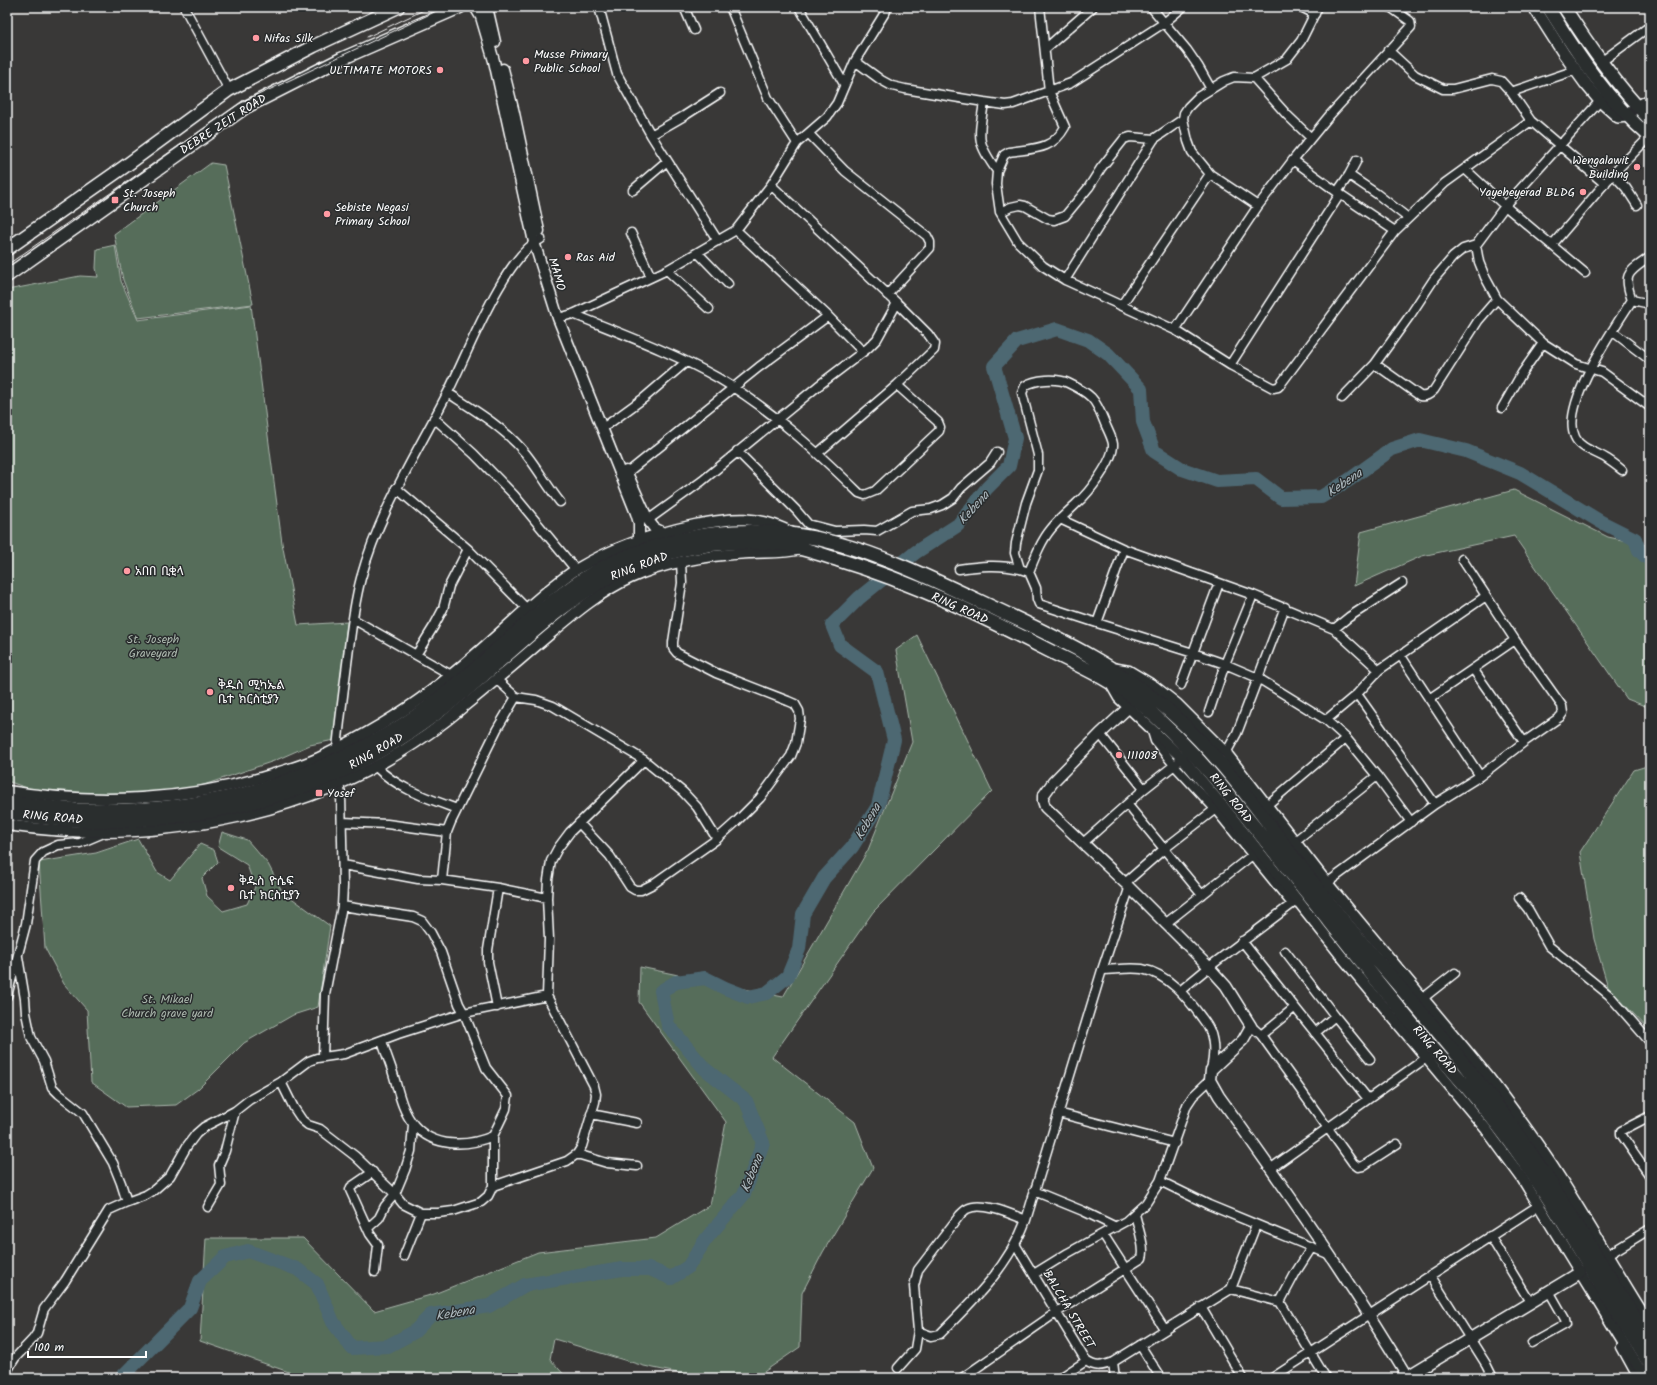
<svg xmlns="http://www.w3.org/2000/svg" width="1657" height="1385" font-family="Kalam,'Noto Sans Ethiopic',sans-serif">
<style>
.green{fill:#566d5a;stroke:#aab6ac}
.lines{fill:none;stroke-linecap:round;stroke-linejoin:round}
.river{stroke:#4d6772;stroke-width:14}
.minor-casing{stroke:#fff;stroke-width:11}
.tertiary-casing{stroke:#fff;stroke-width:13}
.secondary-casing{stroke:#fff;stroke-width:14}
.primary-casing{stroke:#fff;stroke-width:15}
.trunk-casing{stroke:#fff;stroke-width:16}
.minor{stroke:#2a2d2e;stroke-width:8}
.tertiary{stroke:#2a2d2e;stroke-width:10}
.secondary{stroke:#2a2d2e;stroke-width:11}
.primary{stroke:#2a2d2e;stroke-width:12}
.trunk{stroke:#2a2d2e;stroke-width:13}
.tram{stroke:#fff;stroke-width:1}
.poi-dot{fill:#ff9aa2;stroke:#2a2d2e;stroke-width:1.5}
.labels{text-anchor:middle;stroke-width:3;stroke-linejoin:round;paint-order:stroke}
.poi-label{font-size:12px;fill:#fff;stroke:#2a2d2e;text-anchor:start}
.street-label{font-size:12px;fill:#fff;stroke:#2a2d2e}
.park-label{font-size:12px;fill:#aab6ac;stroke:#2a2d2e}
.water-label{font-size:13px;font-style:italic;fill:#afbbc0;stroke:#2a2d2e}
</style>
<rect width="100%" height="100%" fill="#393837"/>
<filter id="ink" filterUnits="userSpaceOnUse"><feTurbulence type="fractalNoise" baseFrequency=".025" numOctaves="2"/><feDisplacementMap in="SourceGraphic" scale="8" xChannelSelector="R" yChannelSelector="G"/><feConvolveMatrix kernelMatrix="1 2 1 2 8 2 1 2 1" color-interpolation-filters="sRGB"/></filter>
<g filter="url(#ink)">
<path class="green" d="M211,163L224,165L253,304L138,318L123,280L114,234Z
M115,245L121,281L138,320L251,305L282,543L298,625L347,622L334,740L310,745L274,761L195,788L114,797L30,789L7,781V290L80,276L98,277L96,268L97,249Z
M1514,490L1608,537L1650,546V708L1627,699L1514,536L1422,556L1354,586L1361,532Z
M917,635L992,791L873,912L772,1057L855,1122L873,1168L823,1252L802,1293L800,1347L755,1378H701L644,1366L554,1339L550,1359L567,1378H306L200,1341L206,1238H303L374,1311L434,1294L538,1252L656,1238L710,1205L726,1122L639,1002L640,967L783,997L868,850L912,742L896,650Z
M1650,765V1031L1608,987L1594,939L1580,852L1634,770Z
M222,832L247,840L268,864L282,891L330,926L318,1007L293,1015L244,1043L198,1089L176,1105L126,1107L91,1082L87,1010L64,984L45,948L39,862L96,853L138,839L157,872L170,880L200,844L214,850L218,862L202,878L207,896L223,911L247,904L255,887L247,865L218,847Z"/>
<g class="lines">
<path class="river" d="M121,1378L190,1308L200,1281L225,1257L248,1251L297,1269L317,1284L333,1322L352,1348L388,1346L414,1332L431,1315L489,1306L525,1285L622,1269H650L671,1278L688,1267L706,1239L744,1194L763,1143L746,1101L705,1069L668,1025L661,991L676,982L705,978L725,988L748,997L767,993L788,976L799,949L803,914L824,878L852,847L878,806L894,740L877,672L840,645L832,625L859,598L916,552L958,525L987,488L1009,466L1015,438L994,366L1017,341L1057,329L1088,340L1108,354L1141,389L1143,422L1154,451L1182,469L1217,481L1256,479L1281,498L1321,497L1349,480L1392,449L1420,440L1466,451L1520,473L1601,522L1635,539L1639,550L1646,557L1650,555"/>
<defs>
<path id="minor" d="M184,7L229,90
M599,7L617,74L651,135L718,241
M684,7L694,30
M730,7L768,98L797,143
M799,7L844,84
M1151,7L1187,50L1198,66L1211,89
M1183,7L1164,23L1071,83L1013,104L1005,105L984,102C979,138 975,140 997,171L996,184L1000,212L1018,242L1043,266L1065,280L1175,330L1230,365L1273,388L1278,387L1280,385L1395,231L1445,183L1531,121
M1301,7L1315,14
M1045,49L1093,7
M1388,50L1415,75L1443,89H1453L1492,79L1501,81L1511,92L1531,121L1605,184
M855,61L881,80L892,86L905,89L984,102
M1601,62L1650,26
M1254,78L1287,115L1311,138
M1511,92L1576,70
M1636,106L1650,98
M809,134L845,171L927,236L930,242V248L887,295
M651,135L684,116L720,93
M1293,160L1337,192L1395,231
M1465,169L1505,206L1585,273
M997,171L1004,155L1009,152C1032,148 1052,151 1065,127L1049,91L1040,7
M1613,174L1626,188L1637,205
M1349,175L1357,160
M771,185L897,303L928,334L935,344L934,350L897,385L818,453
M633,190L667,161
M1337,192L1349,175L1377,194L1408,218
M1258,206L1210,174L1192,152L1188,141L1183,119L1184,113L1188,107L1198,97L1224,81L1234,77L1254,78L1287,59L1301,41L1318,7
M1000,212L1011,207L1020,205L1025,206L1048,219L1054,220L1065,216L1089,187L1101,168L1124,139L1130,137L1154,139
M736,230L828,316L863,352
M631,233L651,277
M1476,245L1479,262L1485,277L1497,299L1543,343L1576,364L1602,372L1650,407
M1552,245L1613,174L1650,136
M698,253L728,284
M667,270L709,309
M1065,280L1154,139L1183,119
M1632,300C1622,273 1629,272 1650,257
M1632,300L1650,304
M1121,306L1210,174
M573,314C622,334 672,352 718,378C771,409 816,451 859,493L865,495L875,491L939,431L940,427L938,422L897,385
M558,318L573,314L667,270L736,230L771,185L797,143L827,117L837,103L855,61L886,11L884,7
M1175,330L1258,206L1293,160L1329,116L1411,27L1410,21L1390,7
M1612,331L1650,360
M1375,364L1420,396C1426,397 1429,395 1434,390L1478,321L1497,299
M1230,365L1340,194
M448,393C476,411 505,428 526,454C538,469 548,487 560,502
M1342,398L1375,364L1411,314L1434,279L1453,257L1463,249L1476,245L1505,206L1600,101
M1502,408L1522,373L1543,343
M434,418L474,454L514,495L576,570
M607,425L644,398L686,362
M737,451L796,510L808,524L835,531L864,530L877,531L912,511L931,509L942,505L953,498L961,488L990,463L997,452
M1622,470C1617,466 1612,462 1607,459C1597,452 1580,449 1575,437C1560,405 1615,327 1632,300
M627,473L759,367L828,316
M396,488L468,549L527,609
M1060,519L1124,549L1253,595L1334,629L1379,670
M648,520L702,481L818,386L868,348L877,339L897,303
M1124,549L1097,623L1193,653L1225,664L1258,678L1326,720L1346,738L1377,776L1295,841
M959,569C979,566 999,564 1020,569
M1029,572C1035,557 1041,541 1051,529C1059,519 1068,512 1077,503C1089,493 1114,460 1113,444C1112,437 1107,429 1104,421C1095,398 1091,394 1068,383C1057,378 1035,379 1025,386L1022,393L1038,455V470L1026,503L1016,543L1015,553L1020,569L1029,572L1036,588L1037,599L1039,604L1097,623
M353,619L416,655
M1334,629L1349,617L1402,583
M1401,656L1480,776
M1473,669L1524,742
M451,675L416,655L434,626L443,609L449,586L468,549
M1181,685L1219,583
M1357,694L1435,804
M516,697L536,700L553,706L644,760L683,792L697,807L717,839L736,822L760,798L791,756L796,743L800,719L799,711L795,704L788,701L716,673L677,653L673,648V642L682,583L681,561
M1429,699L1515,640
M1209,712L1225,664L1253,595
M1326,720L1357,694L1379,670L1486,596
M1151,728L1155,741L1174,765L1215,809L1292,904
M1100,734L1144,789
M337,749C340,718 344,687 348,656C351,630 354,604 361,578C379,512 417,453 448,392C467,355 504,256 541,239
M1226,753L1237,733L1285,607
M375,766C398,789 427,798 457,809
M1377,776L1411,822
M1127,804L1202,895
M1267,805L1346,738
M342,822L387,824L447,832
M579,823L610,856L630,887L635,890H641L653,884L717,839
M1083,843L1144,789L1177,763
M343,865L418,879L442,880
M1125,883L1164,849L1218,807
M1327,883L1435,804L1480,776L1524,742L1560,717L1563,713L1562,706L1515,640L1462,559
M547,898L548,880L551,861L558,848L570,832L644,760
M1519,898L1528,909L1549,946L1609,995L1650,1042
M1165,924L1256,852
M1242,941L1368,1099
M1285,951L1335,1016L1370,1059
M18,957L25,999L26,1013L31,1037L44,1061L52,1087L59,1094L83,1113L113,1163L121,1183L127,1202
M1102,970C1114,970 1129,967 1142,969C1168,974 1187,997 1202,1018C1205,1022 1208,1026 1210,1031C1215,1044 1214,1057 1211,1070
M1180,991L1209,967L1296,901
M7,996L26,924L35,861L43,852L58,845L80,843L106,832
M1422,999L1455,973
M497,1007L488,962V950L498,888
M1251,1026L1261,1035L1353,1163L1358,1167L1363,1166L1397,1144
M1315,1033L1335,1016
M1261,1035L1294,1008
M382,1041C385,1051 389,1061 392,1070C398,1088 401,1110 414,1125C434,1148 467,1147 493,1136
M323,1057L325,994L342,906L343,886L341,794L339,784
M281,1082L294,1108L302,1120L308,1125L320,1129L355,1156L395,1194L403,1204L421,1213H438L453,1211L481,1202L488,1196L493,1186V1136L506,1109L508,1096L486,1068L464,1013L459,1004L441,952L431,933L422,921L413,917L342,906
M1058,1113L1175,1143
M591,1114L637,1123
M1650,1116L1621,1131V1134L1650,1176
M577,1154L607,1163L637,1166
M1270,1169L1426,1058
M373,1172L351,1187L350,1190L370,1234L378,1245L375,1272
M1160,1181L1209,1205L1328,1254
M493,1186L567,1161L577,1154L582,1146L595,1102L596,1094L594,1086L547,996
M1034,1191L1083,1211L1116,1227
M208,1207L221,1185L219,1165L225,1151L235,1111
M368,1228L379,1218L385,1206L395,1194L405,1170L411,1151L413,1124
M1103,1234L1165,1330
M1490,1236L1530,1302
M1015,1244L1086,1361L1060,1378
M404,1256L421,1213
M1606,1256L1650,1229
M1034,1274L1068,1253L1126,1221L1146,1203L1160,1181L1187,1105L1193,1096L1210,1080
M1430,1275L1486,1364L1493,1378
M1231,1289L1280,1302L1326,1378
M1280,1302L1296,1272L1312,1247
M1201,1307L1243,1378
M918,1331L931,1336L940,1334C974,1300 1009,1266 1026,1220L1102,970L1129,889
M1532,1343L1566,1324L1565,1319L1549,1291
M1140,1345L1161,1378
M1621,1347L1638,1378
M1086,1361C1096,1368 1102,1366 1113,1362L1231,1289L1256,1225
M1113,1362L1115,1378
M898,1368L915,1349L918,1331L914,1286L918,1270L960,1215C962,1213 965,1210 967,1209C982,1201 1011,1214 1026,1220
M7,1371L15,1358L33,1339L37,1333L44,1309L65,1281L109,1210L127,1202L146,1195L154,1190L170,1176L187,1146L196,1134L204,1127L235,1111L249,1100L281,1082L309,1061L317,1058L344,1054L398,1034L464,1013L547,996L549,939L547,898L498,888L442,880L447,832L451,822L497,729L516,697L496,679
M962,1378L1057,1312L1142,1258C1146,1247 1137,1225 1135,1214
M1272,1378L1539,1205"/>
<path id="tertiary" d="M475,7L481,17L494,61L534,242L558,318L636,513L639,523V540
M487,7L495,42
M503,69L514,113L539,231
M626,471L648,520L654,528L662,532
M1112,668L1129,671L1154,686L1177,704L1226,753L1327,883L1490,1079C1515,1112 1540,1146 1562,1181C1592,1229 1620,1277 1650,1325
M1111,684L1119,698L1183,759L1227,811L1343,958L1486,1129L1522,1178L1645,1378
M1129,707L1100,734L1053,782L1043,796V801L1045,807L1125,883L1209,967L1226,986L1251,1026L1243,1040L1211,1070L1210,1080L1219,1096C1285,1188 1350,1281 1408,1378
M7,791C95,805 188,801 274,774C289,769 304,765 319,758C358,739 396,718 431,691C463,667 493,639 523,612C540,597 558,581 577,569C614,547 653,534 695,525C731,518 758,514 792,533
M7,825C159,847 324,816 447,720C478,695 508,670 538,644C567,620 595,594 630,578C668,561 708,555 749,553C767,552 784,553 802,549"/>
<path id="secondary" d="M1534,7L1564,54L1585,83L1600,101L1618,117L1627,116L1636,106
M1405,1378L1581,1272"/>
<path id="primary" d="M1548,7C1577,54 1608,101 1650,137
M1564,7C1590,47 1617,86 1650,120
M7,249L124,167L229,90L314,46L398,7
M7,276L246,107L341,59L460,7"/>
<path id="trunk" d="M7,802C31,805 55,809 80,810C141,812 206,805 265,788C289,781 311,771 333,761C365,747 396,731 424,710C455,687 483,661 512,636C538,613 564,590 594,572C621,556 651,546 682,539C804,512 893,561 1000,611C1062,640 1127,671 1178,719C1234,771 1276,836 1323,895C1379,966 1442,1032 1496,1104C1553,1179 1598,1262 1650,1340
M7,813C109,830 219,820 316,782C368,762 416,731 459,696C513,652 561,599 625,569C671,547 727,539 778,544C799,546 819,554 839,560C912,582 982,616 1050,651C1080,666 1114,681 1140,703C1210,762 1261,838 1319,908C1354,952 1388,996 1424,1038C1454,1073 1485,1106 1511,1143C1548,1194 1579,1249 1611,1303C1624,1324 1638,1344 1650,1365"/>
</defs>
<use href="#minor" class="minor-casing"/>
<use href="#tertiary" class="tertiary-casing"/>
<use href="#secondary" class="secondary-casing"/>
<use href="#primary" class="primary-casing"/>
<use href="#trunk" class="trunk-casing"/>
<use href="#minor" class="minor"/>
<use href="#tertiary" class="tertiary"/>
<use href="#secondary" class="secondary"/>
<use href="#primary" class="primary"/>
<use href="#trunk" class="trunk"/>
<path class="tram" d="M367,37L430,7
M7,265L239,104L445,7"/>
</g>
</g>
<g class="poi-dot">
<circle cx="256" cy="38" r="4"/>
<circle cx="526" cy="61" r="4"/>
<circle cx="440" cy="70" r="4"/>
<circle cx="1637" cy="167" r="4"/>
<circle cx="1583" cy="192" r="4"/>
<rect x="111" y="196" width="8" height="8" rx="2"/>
<circle cx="327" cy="214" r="4"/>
<circle cx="568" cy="257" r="4"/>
<circle cx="127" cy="571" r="4"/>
<circle cx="210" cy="692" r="4"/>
<circle cx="1119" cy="755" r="4"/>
<rect x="315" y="789" width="8" height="8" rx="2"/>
<circle cx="231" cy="888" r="4"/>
</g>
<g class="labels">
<g class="poi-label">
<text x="264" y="42">Nifas Silk</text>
<text x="534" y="58">Musse Primary<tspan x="534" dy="14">Public School</tspan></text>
<text x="432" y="74" text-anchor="end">ULTIMATE MOTORS</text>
<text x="1629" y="164" text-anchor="end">Wengalawit<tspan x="1629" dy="14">Building</tspan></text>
<text x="1575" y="196" text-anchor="end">Yayeheyerad BLDG</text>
<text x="123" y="197">St. Joseph<tspan x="123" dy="14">Church</tspan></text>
<text x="335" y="211">Sebiste Negasi<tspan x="335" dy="14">Primary School</tspan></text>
<text x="576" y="261">Ras Aid</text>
<text x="135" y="575">አበበ ቢቂላ</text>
<text x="218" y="689">ቅዱስ ሚካኤል<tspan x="218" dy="14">ቤተ ክርስቲያን</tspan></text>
<text x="1127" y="759">111008</text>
<text x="327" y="797">Yosef</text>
<text x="239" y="885">ቅዱስ ዮሴፍ<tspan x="239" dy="14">ቤተ ክርስቲያን</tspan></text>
</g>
<g class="street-label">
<text transform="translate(223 124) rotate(-33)" y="4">DEBRE ZEIT ROAD</text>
<text transform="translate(557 274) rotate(74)" y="4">MAMO</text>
<text transform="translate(639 566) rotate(-21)" y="4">RING ROAD</text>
<text transform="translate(960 608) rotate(24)" y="4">RING ROAD</text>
<text transform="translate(376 751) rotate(-30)" y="4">RING ROAD</text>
<text transform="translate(1231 798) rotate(51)" y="4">RING ROAD</text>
<text transform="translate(53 817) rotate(5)" y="4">RING ROAD</text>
<text transform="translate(1435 1050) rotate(49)" y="4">RING ROAD</text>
<text transform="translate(1069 1309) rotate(59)" y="4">BALCHA STREET</text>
</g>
<g class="park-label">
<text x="153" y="643">St. Joseph<tspan x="153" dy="14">Graveyard</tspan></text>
<text x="167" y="1003">St. Mikael<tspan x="167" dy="14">Church grave yard</tspan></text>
</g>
<g class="water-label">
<text transform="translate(1344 482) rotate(-34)" y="5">Kebena</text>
<text transform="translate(973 507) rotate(-48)" y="5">Kebena</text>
<text transform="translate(867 821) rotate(-60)" y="5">Kebena</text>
<text transform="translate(751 1173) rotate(-68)" y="5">Kebena</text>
<text transform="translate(455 1312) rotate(-10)" y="5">Kebena</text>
</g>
</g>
<rect width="1657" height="1385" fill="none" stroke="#2a2d2e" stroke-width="24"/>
<rect x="12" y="12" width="1633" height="1361" fill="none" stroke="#fff" stroke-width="1.5" filter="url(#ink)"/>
<path d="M28 1351v6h118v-6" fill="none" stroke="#ffffff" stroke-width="2"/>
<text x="34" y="1351" font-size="12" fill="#ffffff" stroke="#2a2d2e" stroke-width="3" paint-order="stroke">100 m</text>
</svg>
